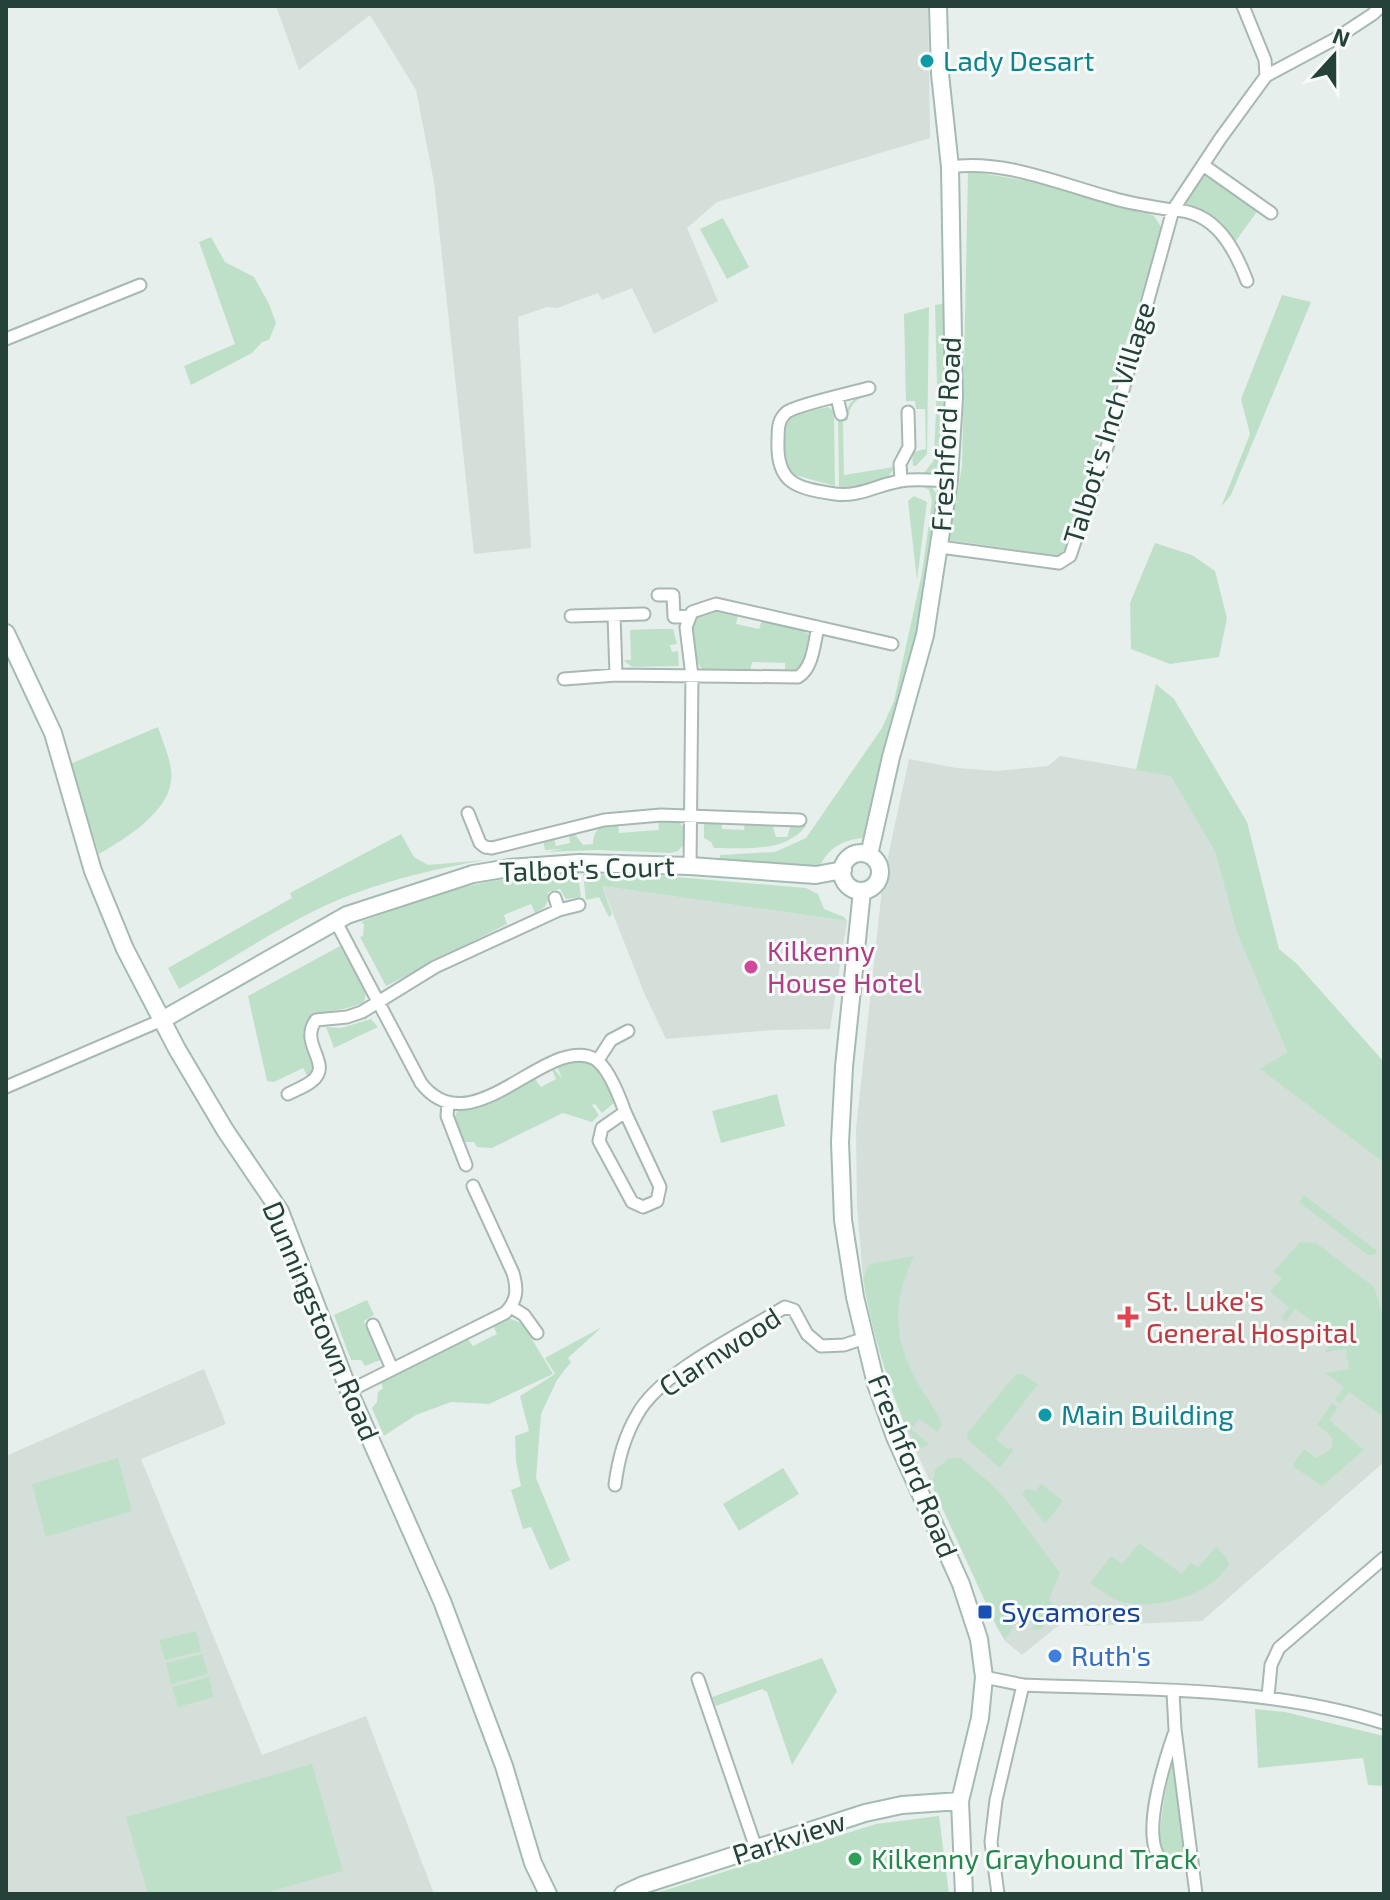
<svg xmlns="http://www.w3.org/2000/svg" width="1390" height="1900" font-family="'Exo 2',sans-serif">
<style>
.built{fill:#d4dfda}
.green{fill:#bfe0c8}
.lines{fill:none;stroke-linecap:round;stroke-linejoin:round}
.street-casing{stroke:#a8b8b2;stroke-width:15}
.secondary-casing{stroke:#a4bbb3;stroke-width:20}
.street{stroke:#fff;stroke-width:11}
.secondary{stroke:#fff;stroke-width:16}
.culture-dot{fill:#0f9aa8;stroke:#f7fbf9;stroke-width:3}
.hotel-dot{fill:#d1479c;stroke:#f7fbf9;stroke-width:3}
.health-dot{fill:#e0444e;stroke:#f7fbf9;stroke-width:3}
.transit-dot{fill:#1a4fb4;stroke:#f7fbf9;stroke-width:3}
.shop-dot{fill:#3f7fe0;stroke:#f7fbf9;stroke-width:3}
.leisure-dot{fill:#2e9e5b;stroke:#f7fbf9;stroke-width:3}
.labels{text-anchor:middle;stroke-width:6;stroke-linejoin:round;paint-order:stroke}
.culture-label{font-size:28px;fill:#0d838f;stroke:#f7fbf9;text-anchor:start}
.street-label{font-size:28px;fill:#24423a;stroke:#f7fbf9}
.hotel-label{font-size:28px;fill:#b23c85;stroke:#f7fbf9;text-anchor:start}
.health-label{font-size:28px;fill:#be3a42;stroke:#f7fbf9;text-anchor:start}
.transit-label{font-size:28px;fill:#164399;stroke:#f7fbf9;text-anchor:start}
.shop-label{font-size:28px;fill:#366cbe;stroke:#f7fbf9;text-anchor:start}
.leisure-label{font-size:28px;fill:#27864d;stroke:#f7fbf9;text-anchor:start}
</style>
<rect width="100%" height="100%" fill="#e6efeb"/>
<path class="built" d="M276,6H928L930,138L717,202L687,228L718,301L654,334L632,288L602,300L598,293L557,308L547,307L518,317L531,548L474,554L434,182L416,90L370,15L299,70Z
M1060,756L1171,775L1215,852L1237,933L1287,1052L1261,1069L1384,1163V1462L1202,1621L1082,1626V1620H1065L1022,1655L1005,1641L997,1628L905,1427L881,1354L863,1280L857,1205L856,1129L883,880L909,759L957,768L996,771L1048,766Z
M602,886L847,921L830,1029L774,1030L666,1039L645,995Z
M204,1369L226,1424L141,1459L262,1755L366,1716L434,1894H6V1456Z"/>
<path class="green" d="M968,171L1058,186L1140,209L1154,216L1163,230L1124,348L1126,356L1121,361L1114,391L1118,393L1105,439L1100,440L1097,448L1101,453L1094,465L1096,468L1070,543L1061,556L948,540L962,467Z
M1204,172L1259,209L1235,242L1214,219L1184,207Z
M723,218L749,267L727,279L700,229Z
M211,237L225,262L254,277L269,304L276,323L269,340L262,342L252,353L191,385L184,366L235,344L199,242Z
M1282,295L1311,302L1231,495L1221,507L1250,434L1241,399Z
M946,303C946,333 953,455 936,472L924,473L934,460L937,384L935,305Z
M929,307L927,454L916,466H913L912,452L926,449L925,409H916L915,401H906L904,314Z
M871,391V394C857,398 849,404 848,420L843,422L844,475L894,467C887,487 857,488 839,487L838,417H846C847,401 857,396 871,391Z
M828,407L833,410L834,417L835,486L791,474C783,463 784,456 784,443C785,409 800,413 828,407Z
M922,486L932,487L938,496C931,559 921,621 906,683C893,736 875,785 865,838C842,839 827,849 818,870L720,861V855L775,852L806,838L882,728L894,701L922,573L932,500L929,490Z
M914,496L927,502L917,580L908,501Z
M1155,543L1192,555L1215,571L1227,618L1219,657L1170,664L1131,649L1130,603Z
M717,611L738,614L736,624L759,629L762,620L803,631L809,635C810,646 805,662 799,671L785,672V663L752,662L750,673L703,670C693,659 688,629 697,616Z
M652,629H673L677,644L670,645L672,652L678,651L679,666L632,667L623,660H631L630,630Z
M1156,684L1174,699L1247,822L1279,949L1297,964L1384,1062V1163L1260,1069L1287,1052L1237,933L1215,852L1171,776L1136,770Z
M158,727C162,740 169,755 171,769C177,808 128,837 99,854L70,764Z
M721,819L722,829L744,830L745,821L772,824L776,837H787L791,825L801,823L806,826C785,853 745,848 714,848L711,842L704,838V820Z
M658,820H676L685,828L686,842L678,851L671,853L596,850L546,852L562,849L545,850L543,840L554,838L556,846L570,843L569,834L574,833L583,845L593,844C594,826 602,826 618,824L619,833L659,830Z
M401,834L414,857L428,865L485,860C440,868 396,878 353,894C292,917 236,957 179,989L168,968L292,898L290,893Z
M578,874L581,897L566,899L560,889L548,892C548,904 547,907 535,913L531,904L504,915L507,924L386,986L360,937L363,936L364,924L361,923L363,921C401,908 438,893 477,884C510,877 545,876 578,874Z
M583,874L652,875L806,888L818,894L824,909L844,917L847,921L602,886L612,914L609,917L599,897L586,900Z
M342,945L366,992L364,1002C345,1013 308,1008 304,1030C301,1047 324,1064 308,1077L303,1068L274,1082L267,1081L248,996Z
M371,1019L378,1027L334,1048L326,1027L341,1028Z
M583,1060L599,1068L615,1102L602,1113L595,1104L592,1105L599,1115L592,1122L563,1113L492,1148L477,1147L474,1142H463L454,1118L458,1110L470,1109L535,1079L541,1087L556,1079L552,1070L554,1069L562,1078L557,1067Z
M777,1094L785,1126L721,1143L712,1111Z
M1304,1195L1377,1251L1374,1255H1368L1299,1202Z
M1300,1242L1316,1243L1374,1287L1384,1319V1417L1349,1392L1340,1404L1335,1400L1344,1387L1325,1373L1349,1369L1346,1349L1325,1352L1335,1337L1295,1309L1286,1322L1281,1318L1289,1307L1270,1292L1282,1278L1273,1272Z
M914,1256C891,1305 893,1339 920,1387C928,1400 937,1411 942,1425L937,1432L919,1419L911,1429L929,1444L922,1448C900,1435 866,1310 864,1282C864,1275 866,1269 870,1264Z
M367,1300L374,1315L364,1321L380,1360L365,1366L361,1360H351L334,1315Z
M508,1318L522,1323L553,1374L489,1404L451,1402L416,1415L384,1436L372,1408L377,1402L378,1392L383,1388L381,1382L467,1338L473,1346L497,1334L493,1326Z
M602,1327L568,1358L571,1362L557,1380L541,1414L536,1478L570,1560L550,1570L531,1527L523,1529L511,1490L521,1486L516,1461L515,1436L529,1431L520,1396L555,1374L545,1358Z
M1016,1374H1022L1038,1384L996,1439L1009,1450L1012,1447L1013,1451L1000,1468L967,1439L968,1432Z
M1332,1403L1338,1407L1329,1420L1364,1450L1322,1486L1294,1467L1293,1464L1304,1449L1316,1458L1330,1450C1337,1436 1326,1432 1317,1425Z
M118,1458L132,1511L46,1537L32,1484Z
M949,1458H961L991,1484L1006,1500L1060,1573L1049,1599L1057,1610L1041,1629L1031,1630L1035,1624L1021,1614L1005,1640L998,1628L932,1485L935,1470Z
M783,1468L799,1494L739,1531L723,1504Z
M1041,1484L1063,1501L1045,1524L1022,1494L1026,1489L1036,1491Z
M1139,1543L1182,1574L1190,1563L1198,1567L1216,1547L1226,1557L1229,1564C1211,1596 1157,1610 1122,1602C1111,1599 1100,1590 1090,1583L1111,1556L1122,1564Z
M196,1631L201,1651L165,1660L159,1640Z
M202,1654L208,1674L171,1684L166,1663Z
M822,1658L837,1691L792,1765L767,1692L762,1689L716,1706L712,1697Z
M209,1677L214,1697L178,1707L172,1687Z
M1255,1709L1285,1712L1384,1736V1786L1368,1785L1363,1758L1258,1768Z
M1174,1758L1186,1848L1179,1855L1168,1856L1159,1850C1161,1817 1164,1789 1174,1758Z
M312,1764L343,1871L261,1894H148L126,1817Z
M939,1816L949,1894H653L876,1824Z"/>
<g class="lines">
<defs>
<path id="street" d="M1243,6L1265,60L1266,76
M1203,165L1271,213
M1247,281C1234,247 1215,211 1173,210L1220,139L1266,76L1335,39L1373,14L1381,6
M6,339L140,285
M869,388C852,393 799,404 787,412C778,419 778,429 778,440C776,483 795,488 835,494C859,497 877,485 900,481C916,478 933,481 949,480
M837,397L841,414
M901,481L900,464L909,447L908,412
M940,547L1059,563L1070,556L1108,444L1173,210C1153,207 1132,204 1112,198C1060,184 1004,159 950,167
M658,595H673L674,617L690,616
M614,615L616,675
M571,616L644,614
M564,679L616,675L798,677C813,668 814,644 818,627
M468,813L480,843L485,847L492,848L604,820L661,815L800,820
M690,866L692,676L686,627L692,612L716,604L892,644
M555,898L559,910
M335,920L421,1083C472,1149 547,1033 595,1059C608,1067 620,1098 625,1112L602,1128L599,1141L632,1202L643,1207L657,1201L660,1187L625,1112
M598,1060L611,1040L628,1031
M6,1087L162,1020
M288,1094C295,1090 305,1087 312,1081C334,1064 298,1044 316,1020L347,1017L362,1012L435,967L559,910L579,905
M448,1102L447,1116L466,1165
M511,1307L524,1315L537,1333
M373,1325L392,1369
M349,1391L505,1313C517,1301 518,1290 513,1273L473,1186
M615,1485C618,1460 624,1437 637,1415C660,1372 743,1333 785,1307L794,1310L807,1334L821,1346L844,1345L865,1338
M984,1677L1023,1685C1144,1690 1268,1686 1384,1723
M698,1679L756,1848
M1173,1692L1175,1729L1196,1894
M1268,1696L1271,1665L1279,1648L1384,1558
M1174,1734C1165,1760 1137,1845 1165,1863L1192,1861
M998,1894L991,1842L996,1800L1023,1685"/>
<path id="secondary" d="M6,633L53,733L93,871L125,949L177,1049L225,1130L280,1211L349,1391L442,1601L504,1766L533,1863L548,1894
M842 872a19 19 0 1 1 38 0a19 19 0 1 1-38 0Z
M869,855L891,757L925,635L949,480L954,397L950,167L940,74L938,6
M862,891L844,1067L840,1142L843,1220L855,1297L876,1384L895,1437L961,1584L979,1639L984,1677L980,1718L960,1801L964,1894
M162,1020L347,915L473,874L509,868L579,863L690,866L816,875L843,870
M623,1894L643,1885L865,1813L902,1805L960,1801"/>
</defs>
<use href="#street" class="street-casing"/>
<use href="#secondary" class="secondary-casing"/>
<use href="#street" class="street"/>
<use href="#secondary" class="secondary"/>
</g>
<g class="culture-dot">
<circle cx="927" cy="61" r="8"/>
<circle cx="1045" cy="1415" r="8"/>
</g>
<circle class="hotel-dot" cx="751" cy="967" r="8"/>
<path class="health-dot" d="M1124 1305h8v8h8v8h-8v8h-8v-8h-8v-8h8z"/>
<rect class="transit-dot" x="977" y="1604" width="16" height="16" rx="4"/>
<circle class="shop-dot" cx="1055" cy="1656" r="8"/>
<circle class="leisure-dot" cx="855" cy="1859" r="8"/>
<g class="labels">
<g class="culture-label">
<text x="943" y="71">Lady Desart</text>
<text x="1061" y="1425">Main Building</text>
</g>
<g class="street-label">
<text transform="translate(1109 423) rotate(-73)" y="10">Talbot's Inch Village</text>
<text transform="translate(946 434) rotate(-87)" y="10">Freshford Road</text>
<text transform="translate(587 869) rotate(-2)" y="10">Talbot's Court</text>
<text transform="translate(321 1321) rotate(67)" y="10">Dunningstown Road</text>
<text transform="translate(720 1352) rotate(-33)" y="10">Clarnwood</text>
<text transform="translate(913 1466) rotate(68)" y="10">Freshford Road</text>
<text transform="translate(789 1838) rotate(-18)" y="10">Parkview</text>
</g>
<g class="hotel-label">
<text x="767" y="961">Kilkenny<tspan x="767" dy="32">House Hotel</tspan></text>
</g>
<g class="health-label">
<text x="1146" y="1311">St. Luke's<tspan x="1146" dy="32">General Hospital</tspan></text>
</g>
<g class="transit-label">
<text x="1001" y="1622">Sycamores</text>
</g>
<g class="shop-label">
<text x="1071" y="1666">Ruth's</text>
</g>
<g class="leisure-label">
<text x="871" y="1869">Kilkenny Grayhound Track</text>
</g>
</g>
<rect width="1390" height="1900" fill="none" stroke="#24423a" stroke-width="16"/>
<g transform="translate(1334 56) rotate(21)" stroke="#f7fbf9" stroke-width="6" paint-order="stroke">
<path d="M0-6L14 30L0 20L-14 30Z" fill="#24423a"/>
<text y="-12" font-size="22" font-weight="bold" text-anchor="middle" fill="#24423a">N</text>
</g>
</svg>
